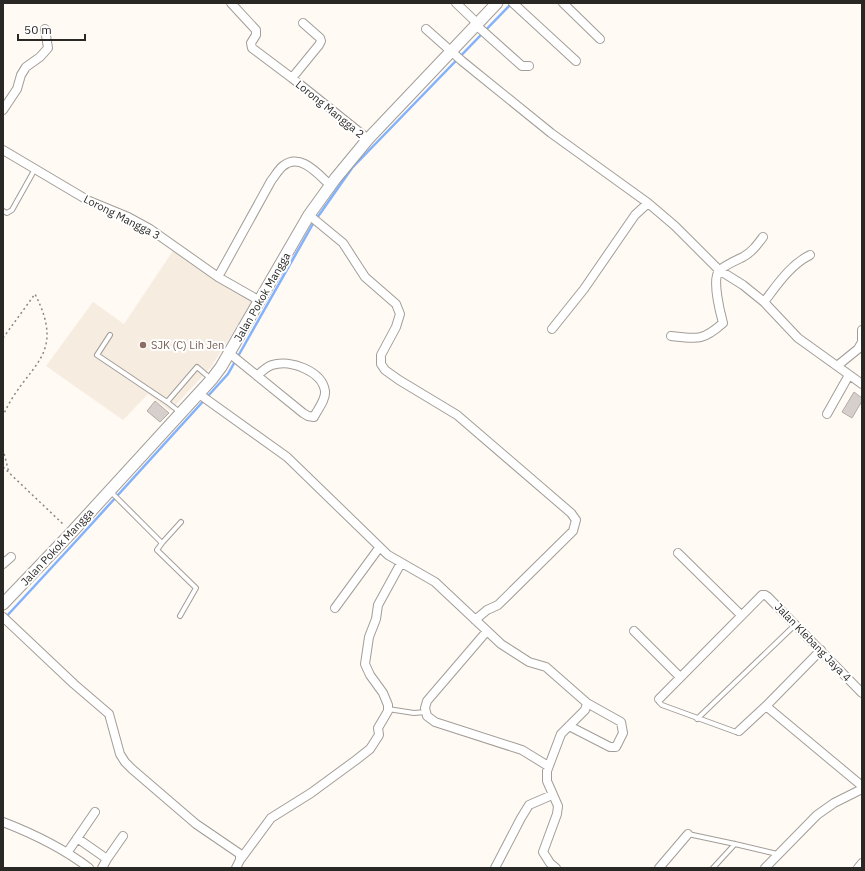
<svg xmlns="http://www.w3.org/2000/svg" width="865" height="871" font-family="'IBM Plex Sans',sans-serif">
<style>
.built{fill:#f7ece0}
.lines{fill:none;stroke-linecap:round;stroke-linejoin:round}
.stream{stroke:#82b2fd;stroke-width:2.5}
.building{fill:#d7cfcb;stroke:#b3aba8}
.lane-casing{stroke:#a29d98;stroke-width:6}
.street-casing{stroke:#a29d98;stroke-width:10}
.secondary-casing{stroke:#a29d98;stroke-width:13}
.path{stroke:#8a8783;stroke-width:1.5;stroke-dasharray:2 3;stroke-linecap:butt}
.lane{stroke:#fff;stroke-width:4}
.street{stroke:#fff;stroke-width:8}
.secondary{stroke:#fff;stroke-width:11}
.education-dot{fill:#8d6e63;stroke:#fff;stroke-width:1.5}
.labels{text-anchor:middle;stroke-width:4;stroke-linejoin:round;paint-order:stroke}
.street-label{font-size:11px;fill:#292825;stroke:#fff}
.education-label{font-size:11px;fill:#785e54;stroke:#fff;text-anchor:start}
</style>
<rect width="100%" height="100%" fill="#fffaf3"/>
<path class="built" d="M175,248L253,301L211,367L170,411L148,394L123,420L46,366L93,302L124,324Z"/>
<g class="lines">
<path class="stream" d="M317,218L352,168L512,3
M5,618L77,540L228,374L314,222"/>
</g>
<path class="building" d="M854,392L862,398V401L852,418L842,412Z
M155,401L169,413L160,422L147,411Z"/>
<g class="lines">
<defs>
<path id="lane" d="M3,211L7,213L12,210L35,169
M110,335L97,355L167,402L197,367L211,379
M167,402L181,413
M111,492L162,543
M180,616L196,588L157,550L162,543L181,522
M659,699V702L662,705L736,732L739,731
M388,709L414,713L426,712
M697,719L796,624
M688,834L735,844L777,854
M713,868L735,844"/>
<path id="street" d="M231,3L256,30V35L251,43L252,48L292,78L368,139
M456,3L478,24
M513,3L576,61
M563,3L600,39
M476,25L522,66H529
M426,29L462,61L551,133L648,203L675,226L719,270L743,285L764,302L798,338L862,384
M292,78L319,45L321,41L320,38L303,23
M3,110L17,89L21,75L26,67L40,57L48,48L45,29
M3,150L89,201L128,217L150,229L218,277L260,301
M309,215L343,243L365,277L396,304L400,314L396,327L381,355V364L385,370L399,380L457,415L571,513L576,520L573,531L498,605L487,610L475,620
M218,277L271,181C275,176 278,170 283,166C300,152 318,174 330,185
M764,302C777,285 790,265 810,255
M552,329L584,289L635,215L648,203
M671,336C697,339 703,341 723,323C720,312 712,279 719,271C723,266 737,260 743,257C752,252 757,245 763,237
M229,353L303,413L308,416L314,417C317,410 326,400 325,391C322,371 290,359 272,365C266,367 262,371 257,376
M837,366L858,349L862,342V330
M199,394L287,457L388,555L435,582L501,644L529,662L546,667L587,703L585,710L561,734L547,771V781L558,806L557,814L543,852L550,863L556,868
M827,414L849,375
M678,553L741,615
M3,564L11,557
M335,608L379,548
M3,617L74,684L109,714L120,754L125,762L132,769L196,824L240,854V860L236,868
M487,631L427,701L425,708L427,716L435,722L522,750L548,766
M634,631L680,677
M659,699L762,595H765L768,597L862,693
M766,706L862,786
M569,726L610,747H616L623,733L621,722L587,703
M739,731L766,706L821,650
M3,822C34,834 63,848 89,868
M77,838L107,859L102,868
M67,853L95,812
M107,859L123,836
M240,860L271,818L311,793L356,760L370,749L379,735L378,728L388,711V705L383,693L370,675L365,664L369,637L376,619L378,605L401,563
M495,868L521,818L529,805L552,795
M659,868L688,834
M765,868L817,815L834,803L862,789
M858,868L862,863"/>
<path id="secondary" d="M3,604L71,533L212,379L221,367L309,215L335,179L368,139L497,3"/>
</defs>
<use href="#lane" class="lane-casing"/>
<use href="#street" class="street-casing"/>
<use href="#secondary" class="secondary-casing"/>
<path class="path" d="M3,338L35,294C68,359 25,364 3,416
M3,449L9,473
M3,467L64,525"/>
<use href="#lane" class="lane"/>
<use href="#street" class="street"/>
<use href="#secondary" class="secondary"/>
</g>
<circle class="education-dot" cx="143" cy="345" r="4"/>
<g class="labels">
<g class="street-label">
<text transform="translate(330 109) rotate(39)" y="4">Lorong Mangga 2</text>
<text transform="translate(122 217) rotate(27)" y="4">Lorong Mangga 3</text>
<text transform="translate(262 297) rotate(-60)" y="4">Jalan Pokok Mangga</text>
<text transform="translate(57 547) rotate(-47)" y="4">Jalan Pokok Mangga</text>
<text transform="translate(813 642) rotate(46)" y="4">Jalan Klebang Jaya 4</text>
</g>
<g class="education-label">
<text x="151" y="349">SJK (C) Lih Jen</text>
</g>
</g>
<rect width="865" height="871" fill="none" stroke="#292825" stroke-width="8"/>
<path d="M18 34v6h67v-6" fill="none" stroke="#292825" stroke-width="2"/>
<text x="24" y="34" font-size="12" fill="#292825" stroke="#ffffff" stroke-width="3" paint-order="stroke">50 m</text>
</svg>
